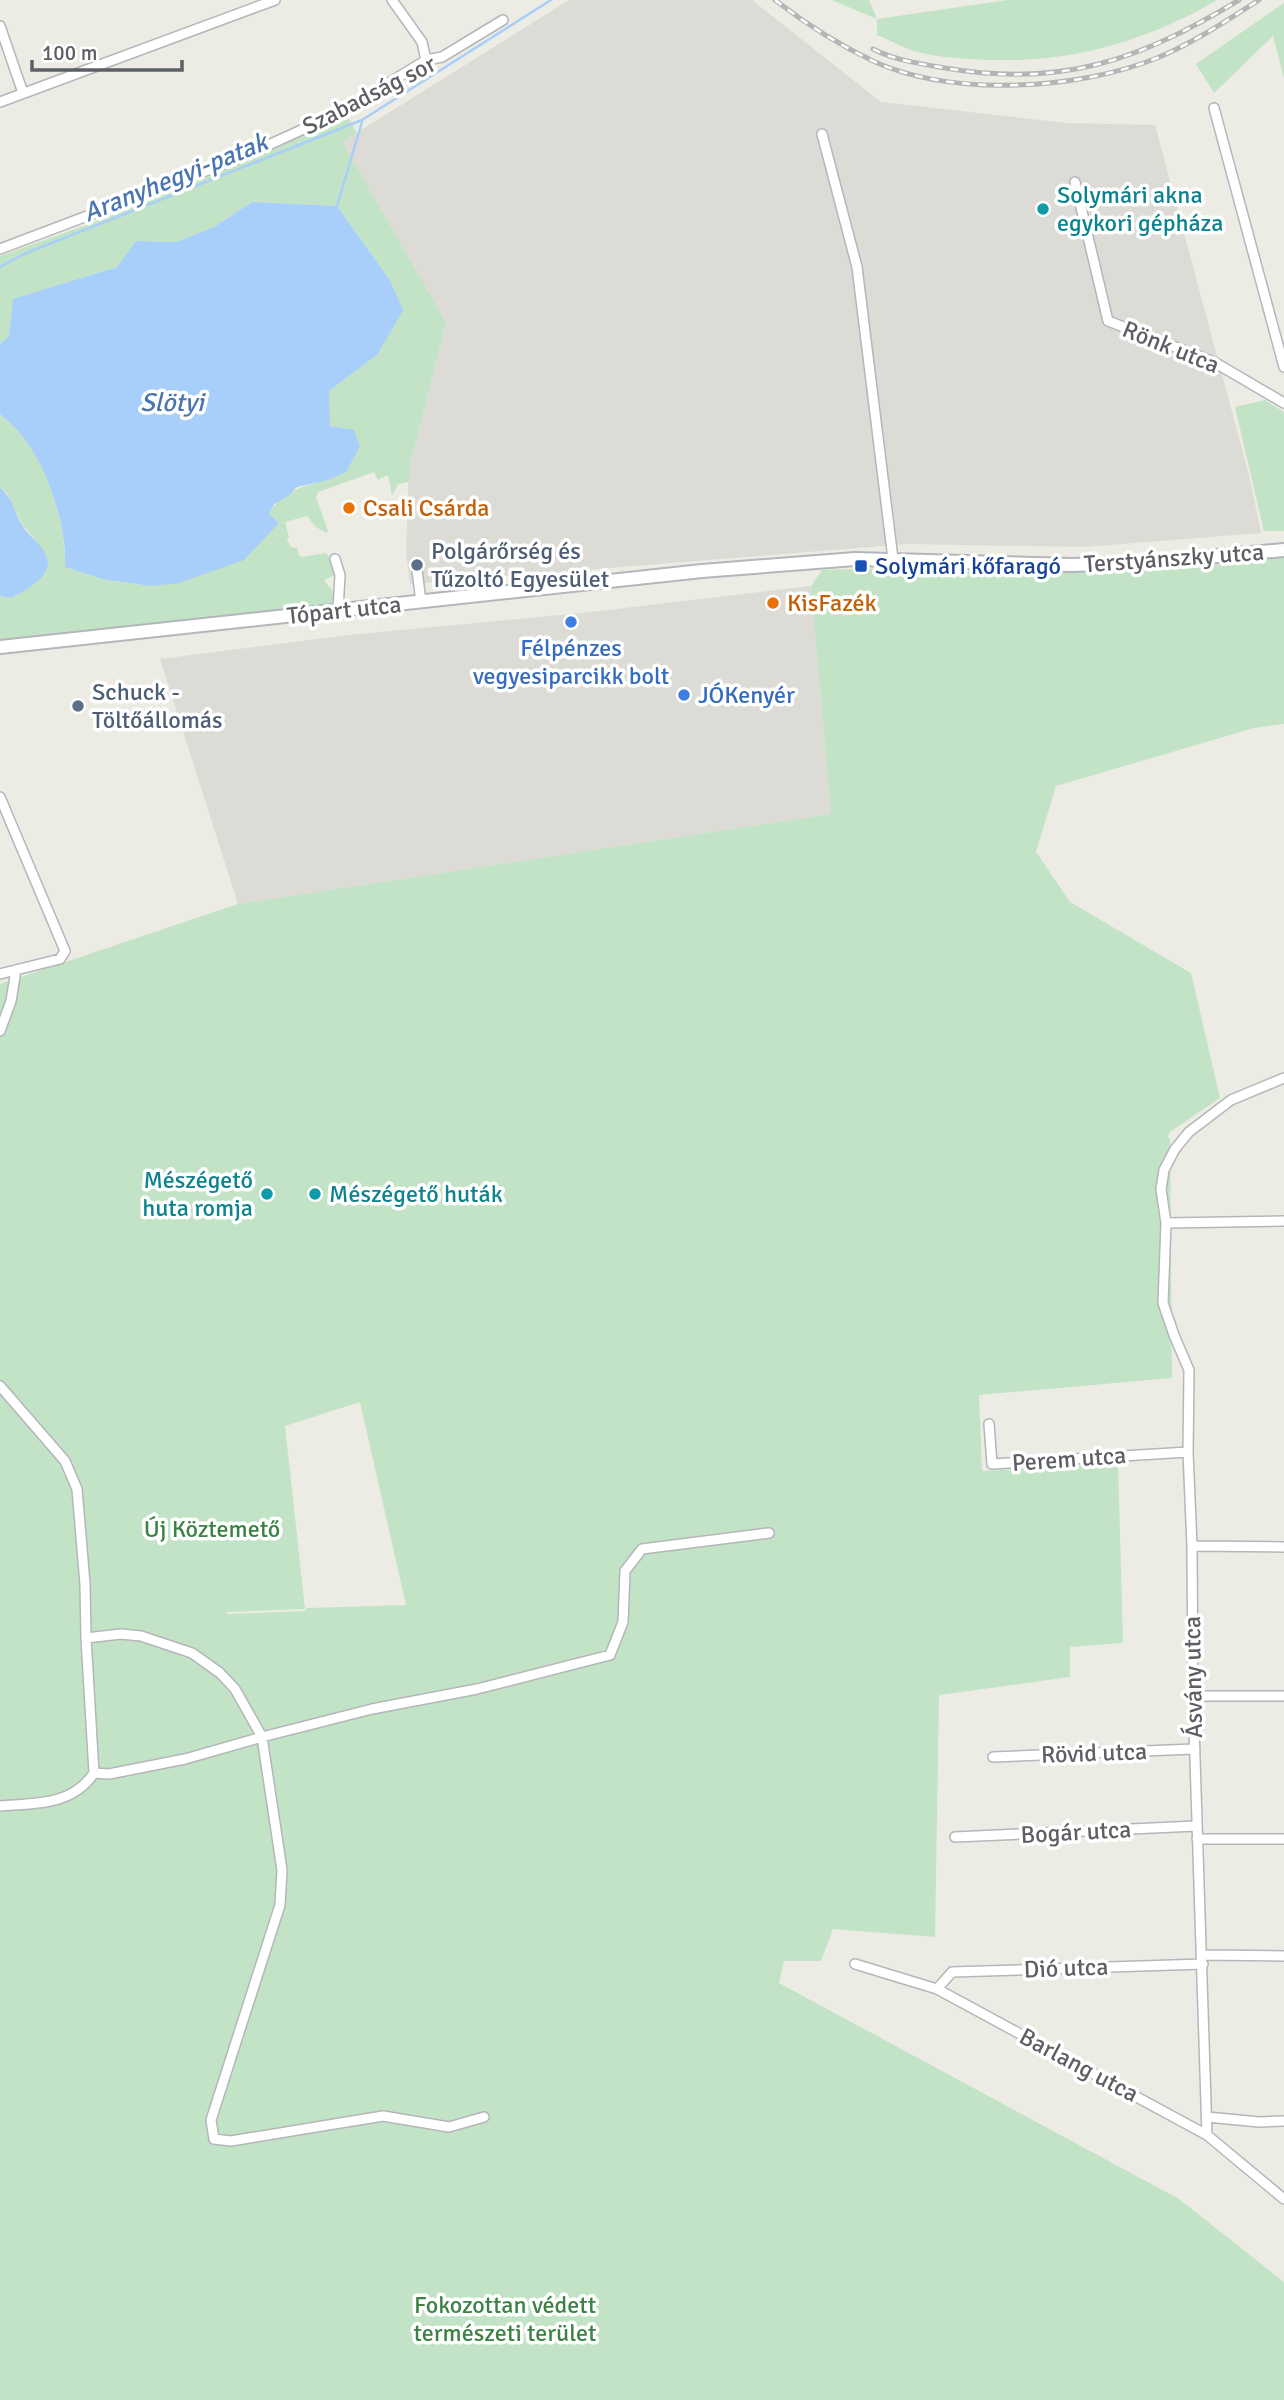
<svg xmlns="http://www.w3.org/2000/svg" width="1284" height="2400" font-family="Signika,sans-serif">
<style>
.industrial{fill:#dcdbd6}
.green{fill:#c2e3c5;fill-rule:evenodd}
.water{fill:#a8cff9}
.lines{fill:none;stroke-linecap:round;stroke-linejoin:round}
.stream{stroke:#a8cff9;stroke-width:2.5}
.street-casing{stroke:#b4b6ba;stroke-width:12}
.secondary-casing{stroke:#b3b6ba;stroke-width:16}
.street{stroke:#fff;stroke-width:9}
.secondary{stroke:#fff;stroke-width:12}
.rail-casing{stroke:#b4b5b5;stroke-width:5}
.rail{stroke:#fff;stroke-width:2.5;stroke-dasharray:8;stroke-linecap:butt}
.culture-dot{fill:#0f9aa8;stroke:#fff;stroke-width:2.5}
.food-dot{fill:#e8710a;stroke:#fff;stroke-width:2.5}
.service-dot{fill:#5c6f8a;stroke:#fff;stroke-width:2.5}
.transit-dot{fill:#1a4fb4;stroke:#fff;stroke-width:2.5}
.shop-dot{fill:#3f7fe0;stroke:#fff;stroke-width:2.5}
.labels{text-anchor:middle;stroke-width:7;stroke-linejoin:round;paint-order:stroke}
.street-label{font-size:24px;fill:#5c5f63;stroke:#fff}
.culture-label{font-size:24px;fill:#0d838f;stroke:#fff;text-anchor:start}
.food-label{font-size:24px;fill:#c56008;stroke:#fff;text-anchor:start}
.service-label{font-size:24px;fill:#4e5e75;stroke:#fff;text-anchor:start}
.transit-label{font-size:24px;fill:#164399;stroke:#fff;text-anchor:start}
.shop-label{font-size:24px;fill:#366cbe;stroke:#fff}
.park-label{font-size:24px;fill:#3b8345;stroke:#fff}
.water-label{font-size:26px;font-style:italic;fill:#4a74b2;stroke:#fff}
</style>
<rect width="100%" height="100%" fill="#edece4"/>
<path class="industrial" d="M569,0H752L881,102L1066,123L1155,125L1249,475L1261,533L1084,547L908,544L410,584L406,552L409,469L446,322L342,142Z
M811,586L831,814L238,904L160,659L349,635L591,612Z"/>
<path class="green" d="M832,0H869L877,19L1007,0H1217C1141,45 1058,66 970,59C952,58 934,56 917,52C903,48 890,40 877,35V19Z
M1284,3V78L1273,36L1214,93L1196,64Z
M347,115L357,133L342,142L446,322L409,469V482L398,484L392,496L388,475L378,480L374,472L318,492L316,497L328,531L326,533L316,527L307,516L285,522L289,537L287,540L291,547L297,548L300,557L326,553L342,572L324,580L336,595L333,604L93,633L0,640V596L11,598L46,554L22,524L7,493L0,488V414C8,421 17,429 23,437C49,468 66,527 65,567L102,579L150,586L278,522L269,514C280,492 305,485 328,480L329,391L377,355L389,279L337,206L252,202L214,227L176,242L136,241L117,267L14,299L9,336L0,344V256L114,215L247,161Z
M1265,400L1284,412V531H1264L1235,407Z
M1284,555V724L1254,728L1056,786L1036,852L1070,902L1191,973L1220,1098L1170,1132L1167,1138H1170L1172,1378L979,1395L982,1471L1118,1463L1123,1643L1070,1647V1677L939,1695L935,1937L833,1929L821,1961H784L779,1983L1179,2199L1284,2282V2400H0V984L238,904L831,814L811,586L822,570ZM360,1402L406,1605L307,1608L305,1611L227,1614V1612L305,1609L285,1426Z"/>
<path class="water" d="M252,202L337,206L389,279L403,310L377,355L329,391L330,426L354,430L360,446L346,472L328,480L297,487L288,496L274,504L269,514L279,523L244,560L179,583L150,586L102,579L65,567C67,527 48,468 23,437C17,429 8,421 0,414V344L9,336L13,299L117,267L136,241L176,242L214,227Z
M0,488C13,497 14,512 22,525C28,536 42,544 46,555C56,575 25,591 11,598L0,596Z"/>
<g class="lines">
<path class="stream" d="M337,206L362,122
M0,267L24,254L362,120L551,0"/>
<defs>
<path id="street" d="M392,0L422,42L426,60
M0,26L23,93
M0,102L275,0
M1214,108L1284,367
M822,134L857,267L893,559
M1075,182L1108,321L1214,362L1284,403
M0,249L240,158L343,111L426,60L442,57L503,20
M335,559L340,575L338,610
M417,570L421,602
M0,797L65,951L60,959L0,974
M0,1031L11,1001L16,970
M1166,1223L1284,1221
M0,1386L65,1461L77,1489L85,1584L86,1638L94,1773C72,1806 35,1803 0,1806
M989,1424L992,1464L1188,1452
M1192,1546L1284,1547
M86,1638L121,1634L141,1636L192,1653L220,1673L235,1689L262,1737L282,1870L280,1905L211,2120L214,2139L231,2141L383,2116L449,2127L484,2117
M1193,1696H1284
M993,1757L1195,1749
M94,1773L109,1774L185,1759L262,1737L372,1709L477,1689L610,1655L623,1622L625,1571L642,1549L769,1533
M955,1837L1196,1826
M1197,1839H1284
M1202,1955L1284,1956
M855,1964L937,1989L1207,2135L1284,2199
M937,1989L952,1972L1203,1964
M1207,2117L1259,2122L1284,2121
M1207,2135L1193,1696L1192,1546L1188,1452L1189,1370L1174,1335L1163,1303L1166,1223L1161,1189L1164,1170L1175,1149L1189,1132L1231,1100L1284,1078"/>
<path id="secondary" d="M0,647L702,571L855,559L1071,565L1138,563L1284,550"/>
</defs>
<use href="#street" class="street-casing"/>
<use href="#secondary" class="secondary-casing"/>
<use href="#street" class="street"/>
<use href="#secondary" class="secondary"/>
<defs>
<path id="rail" d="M775,0C806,24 839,45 875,62C954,97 1078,90 1157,58C1193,43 1226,21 1259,0
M873,49C894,60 921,64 945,68C1062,88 1140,60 1239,0"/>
</defs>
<use href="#rail" class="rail-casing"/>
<use href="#rail" class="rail"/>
</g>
<g class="culture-dot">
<circle cx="1043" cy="209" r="7"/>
<circle cx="267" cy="1194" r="7"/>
<circle cx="315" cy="1194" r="7"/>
</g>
<g class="food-dot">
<circle cx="349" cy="508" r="7"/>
<circle cx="773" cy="603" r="7"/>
</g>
<g class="service-dot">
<circle cx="417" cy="565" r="7"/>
<circle cx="78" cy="706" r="7"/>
</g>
<rect class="transit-dot" x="854" y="559" width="14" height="14" rx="3.5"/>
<g class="shop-dot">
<circle cx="571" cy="622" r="7"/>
<circle cx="684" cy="695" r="7"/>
</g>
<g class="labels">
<g class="street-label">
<text transform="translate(369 95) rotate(-27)" y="8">Szabadság sor</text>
<text transform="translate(1171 347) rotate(22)" y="8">Rönk utca</text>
<text transform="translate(1174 558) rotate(-4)" y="8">Terstyánszky utca</text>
<text transform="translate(344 610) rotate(-6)" y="8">Tópart utca</text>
<text transform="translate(1069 1459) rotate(-4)" y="8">Perem utca</text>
<text transform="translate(1193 1677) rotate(-91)" y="8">Ásvány utca</text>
<text transform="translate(1094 1753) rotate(-2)" y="8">Rövid utca</text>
<text transform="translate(1076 1832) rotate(-3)" y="8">Bogár utca</text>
<text transform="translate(1066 1968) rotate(-2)" y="8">Dió utca</text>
<text transform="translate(1079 2065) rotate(28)" y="8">Barlang utca</text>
</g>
<g class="culture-label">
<text x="1057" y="203">Solymári akna<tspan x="1057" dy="28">egykori gépháza</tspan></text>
<text x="253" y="1188" text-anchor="end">Mészégető<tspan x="253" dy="28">huta romja</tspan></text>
<text x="329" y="1202">Mészégető huták</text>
</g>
<g class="food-label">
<text x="363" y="516">Csali Csárda</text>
<text x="787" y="611">KisFazék</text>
</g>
<g class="service-label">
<text x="431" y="559">Polgárőrség és<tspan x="431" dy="28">Tűzoltó Egyesület</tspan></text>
<text x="92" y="700">Schuck -<tspan x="92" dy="28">Töltőállomás</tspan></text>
</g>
<g class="transit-label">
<text x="875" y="574">Solymári kőfaragó</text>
</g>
<g class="shop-label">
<text x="571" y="656">Félpénzes<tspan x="571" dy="28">vegyesiparcikk bolt</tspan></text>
<text x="698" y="703" text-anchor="start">JÓKenyér</text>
</g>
<g class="park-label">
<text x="212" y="1537">Új Köztemető</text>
<text x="505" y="2313">Fokozottan védett<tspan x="505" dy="28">természeti terület</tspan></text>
</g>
<g class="water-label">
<text transform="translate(175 177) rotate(-22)" y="9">Aranyhegyi-patak</text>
<text x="172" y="411">Slötyi</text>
</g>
</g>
<path d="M32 60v10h150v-10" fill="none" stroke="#5c5f63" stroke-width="3.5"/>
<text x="42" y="60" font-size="21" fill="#5c5f63" stroke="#ffffff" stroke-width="5" paint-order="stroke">100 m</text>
</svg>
